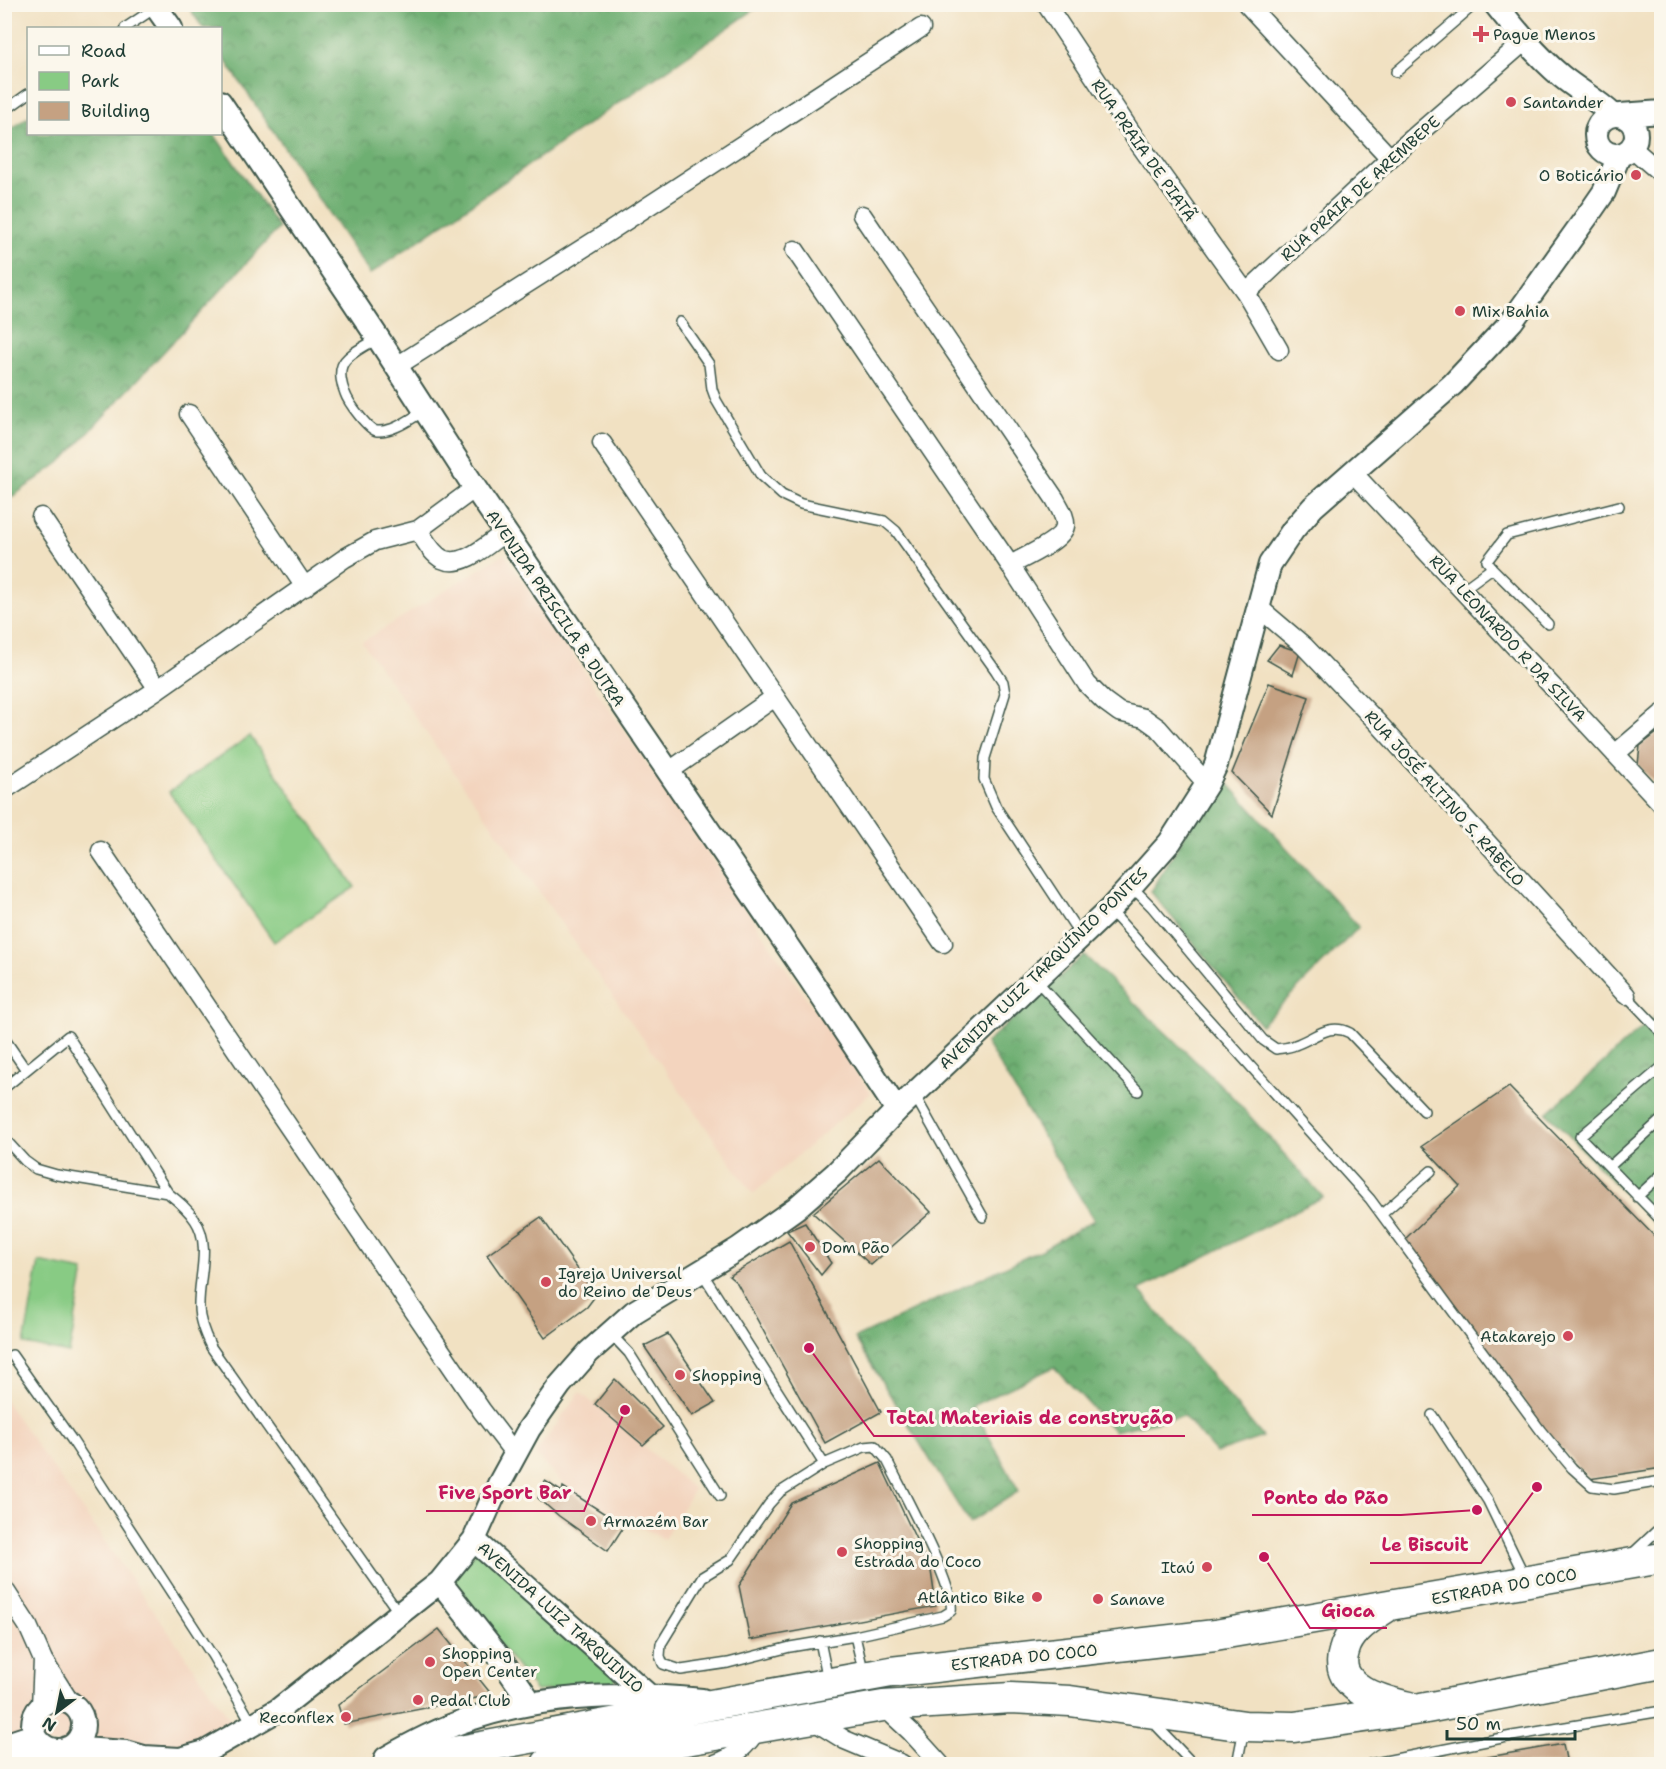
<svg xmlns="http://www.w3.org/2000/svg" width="1666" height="1769" font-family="'Shantell Sans',sans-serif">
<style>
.built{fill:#f3d4be}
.green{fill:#88cb84;stroke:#54845c;stroke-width:1.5}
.forest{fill:url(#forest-crowns);stroke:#467653;stroke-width:1.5}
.building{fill:#c5a182}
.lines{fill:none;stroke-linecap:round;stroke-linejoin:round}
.service-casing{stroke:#3e5649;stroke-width:12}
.minor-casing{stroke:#3e5649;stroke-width:21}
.tertiary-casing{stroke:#3e5649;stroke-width:26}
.trunk-casing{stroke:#3e5649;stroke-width:33}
.service{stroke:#fff;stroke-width:9}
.minor{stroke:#fff;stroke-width:18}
.tertiary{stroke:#fff;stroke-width:22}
.trunk{stroke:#fff;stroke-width:30}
.poi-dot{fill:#d1495b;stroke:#fbf7ec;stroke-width:2}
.labels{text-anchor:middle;stroke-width:6;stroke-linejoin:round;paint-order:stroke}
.poi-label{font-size:16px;fill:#1f3d34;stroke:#fbf7ec;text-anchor:start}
.street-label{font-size:16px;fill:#1f3d34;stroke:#fbf7ec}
.leader{fill:none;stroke:#c2185b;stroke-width:2}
.callout-dot{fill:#c2185b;stroke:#fbf7ec;stroke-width:2}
.callout-label{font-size:18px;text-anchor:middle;font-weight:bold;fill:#c2185b;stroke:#fbf7ec;stroke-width:6;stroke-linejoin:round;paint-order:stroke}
</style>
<defs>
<pattern id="forest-crowns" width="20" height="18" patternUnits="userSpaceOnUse" patternTransform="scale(1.5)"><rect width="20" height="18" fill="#6eaf72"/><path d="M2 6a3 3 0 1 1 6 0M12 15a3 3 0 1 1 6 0" fill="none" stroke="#5a905e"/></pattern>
</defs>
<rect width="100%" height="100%" fill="#fbf7ec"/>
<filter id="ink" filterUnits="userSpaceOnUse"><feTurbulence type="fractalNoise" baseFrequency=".0167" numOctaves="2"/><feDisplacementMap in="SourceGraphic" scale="12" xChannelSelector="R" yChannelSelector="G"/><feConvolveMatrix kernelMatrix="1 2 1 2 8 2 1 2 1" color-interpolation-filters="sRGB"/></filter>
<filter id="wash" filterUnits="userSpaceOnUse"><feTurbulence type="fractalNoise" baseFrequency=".008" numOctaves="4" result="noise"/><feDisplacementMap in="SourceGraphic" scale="24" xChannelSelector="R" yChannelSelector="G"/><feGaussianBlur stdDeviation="1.35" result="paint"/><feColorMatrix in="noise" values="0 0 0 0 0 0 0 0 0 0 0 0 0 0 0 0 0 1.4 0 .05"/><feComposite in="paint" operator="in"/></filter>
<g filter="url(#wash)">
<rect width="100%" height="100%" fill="#f1e1c2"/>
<path class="built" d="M504,554L871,1093L753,1194L362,642Z
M580,1392L694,1489L664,1539L571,1492L535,1454Z
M4,1399L235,1726L179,1751L5,1741Z"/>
<path class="green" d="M250,736L355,887L274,942L169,792Z
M39,1262L84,1271L69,1353L24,1344Z
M478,1549L617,1675L613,1687L536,1691L449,1581Z"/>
<path class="forest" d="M187,5H761L370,274L221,54L220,28H203Z
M28,117V134H214L279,228L63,460L5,502V134Z
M1220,775L1359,927L1261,1025L1151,892Z
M1084,955L1227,1091L1323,1197L1139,1290L1263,1437L1216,1453L1184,1416L1114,1431L1054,1367L972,1406L1019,1491L969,1523L855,1338L1043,1249L1094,1220L986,1043Z
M1656,1015L1662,1020L1661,1231L1547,1113Z"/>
<g id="blocks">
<path class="building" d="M1279,645L1300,652L1293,675L1267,660Z
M1269,683L1309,697L1272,814L1232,773Z
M1662,729V791L1638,765L1640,746Z
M1509,1087L1662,1244V1468L1589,1479L1543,1428L1404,1240L1460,1186L1422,1146Z
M879,1158L931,1212L871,1265L813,1213Z
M541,1217L596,1295L587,1307L545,1338L487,1255Z
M805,1223L831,1263L821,1275L787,1231Z
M789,1241L881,1412L825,1443L737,1283L729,1276Z
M668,1334L715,1403L692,1416L644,1346Z
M615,1379L663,1427L643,1445L595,1404Z
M880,1463L931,1571L936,1606L750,1640L739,1586L791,1503Z
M545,1481L562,1492L563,1487L624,1526L608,1551L559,1516L538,1498Z
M439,1629L492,1695L344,1724L338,1705Z
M1563,1744L1567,1764H1454V1763Z"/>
</g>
</g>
<g filter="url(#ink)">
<use href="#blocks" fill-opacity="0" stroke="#3e5649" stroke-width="1.5"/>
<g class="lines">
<defs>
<path id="service" d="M125,28L155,8
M1396,72L1475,4
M4,111L28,94
M680,322L709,364L712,389L716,400L761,476L782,495L801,504L884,521L896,531L996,671L1003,682L1005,694L985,758L984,779L996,807L1081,936
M378,338C368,345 346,354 342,366C339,374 342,386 345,393C348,402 368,430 377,431C394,432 410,419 424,411
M1492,568L1487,561L1507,535L1619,506
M1462,590L1492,568L1548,624
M1131,886L1152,907L1263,1040L1276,1049C1282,1048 1289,1048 1295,1045C1315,1038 1329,1022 1350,1033L1424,1111
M1110,910L1370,1199L1541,1431L1572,1468L1592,1486L1614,1489L1662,1481
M1035,979L1138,1091
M1626,995L1662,1033
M4,1038L26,1070
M1662,1067L1580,1137L1662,1221
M4,1088L68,1036L168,1193C178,1201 188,1209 195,1220C212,1245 198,1279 199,1307C199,1321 205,1335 211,1347L399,1613
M915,1096L983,1217
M4,1138L25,1161L36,1169L57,1175L168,1193
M1609,1167L1662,1119
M1637,1197L1662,1174
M1382,1214L1431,1171
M701,1271L824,1464
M610,1333L629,1353L720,1496
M12,1355L72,1440L212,1655L253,1725
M1432,1415L1488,1501L1525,1577
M875,1446L887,1460C900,1487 956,1588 951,1611L943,1616L855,1636L790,1647L728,1663L681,1670L663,1664L660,1656L661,1644L702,1577L730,1560L769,1504L780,1492L824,1464L864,1447Z
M1631,1555L1662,1526
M855,1636L864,1674
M820,1641L828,1680
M1152,1721L1193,1764
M1237,1764L1244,1729
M1370,1764L1512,1736L1662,1711"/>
<path id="minor" d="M1046,4L1135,138L1246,293L1279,350
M1247,4L1390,158
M1632,148L1662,174
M862,215L1055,499C1059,507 1066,516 1065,526C1063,540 1023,558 1010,565
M795,250L1010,565L1087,684L1104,701L1119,712L1144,718L1158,728L1207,784
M1246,293L1390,158L1525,41
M397,366L607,233L921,28
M189,414L305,587
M602,443L943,943
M1353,473L1662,804
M41,517L158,689
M418,530C425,540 431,553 442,559C463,569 489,543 505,532
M1258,607L1304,646L1377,722L1626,995
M1615,754L1662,714
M668,772L775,697
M4,790L158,689L345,558L375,541L418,530L475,488
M101,851L482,1411L515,1454
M4,1589L28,1626L43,1660L71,1704
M41,1706L43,1660
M883,1706L911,1732L940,1764
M811,1719L845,1740L902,1764
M715,1764C736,1757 747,1745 759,1727"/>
<path id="tertiary" d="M154,4L171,28
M1495,4C1515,29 1536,55 1561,76C1578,90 1597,100 1613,115
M220,102L378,338L475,488L810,979L897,1110
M1596 135a20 20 0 1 1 40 0a20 20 0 1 1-40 0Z
M1620,115L1662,112
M474,1540L648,1695
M440,1582L501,1659L531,1703
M33 1725a25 25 0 1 1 50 0a25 25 0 1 1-50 0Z
M4,1745L34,1735
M67,1748L126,1752L144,1757L180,1759L205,1752L278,1710L422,1596L440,1582L474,1540L499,1484L529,1429L560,1385L589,1352L634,1312L738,1249L796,1208L836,1173L897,1110L1110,909L1131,886L1170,842L1207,784L1216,765L1270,564L1293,530L1313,507L1453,384L1512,321L1593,208L1604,192L1619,156
M386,1758C413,1743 441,1728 470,1719C545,1694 624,1692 702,1700
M14,1764L52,1750"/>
<path id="trunk" d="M1385,1608C1376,1614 1366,1620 1358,1628C1352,1634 1346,1642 1344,1651C1332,1688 1382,1701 1409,1707
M388,1764L891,1672L1215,1635L1662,1558
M547,1764L883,1706L1011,1698L1070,1701L1245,1726L1294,1727L1421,1709L1662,1663"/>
</defs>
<use href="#service" class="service-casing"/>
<use href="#minor" class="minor-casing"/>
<use href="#tertiary" class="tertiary-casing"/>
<use href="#trunk" class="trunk-casing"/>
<use href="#service" class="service"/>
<use href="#minor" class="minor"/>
<use href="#tertiary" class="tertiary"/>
<use href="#trunk" class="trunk"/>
</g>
</g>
<g class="poi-dot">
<path d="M1478 25h6v6h6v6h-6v6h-6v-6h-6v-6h6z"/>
<circle cx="1511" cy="102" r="6"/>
<circle cx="1636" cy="175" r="6"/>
<circle cx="1460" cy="311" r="6"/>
<circle cx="810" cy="1247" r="6"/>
<circle cx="546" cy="1282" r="6"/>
<circle cx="1568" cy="1336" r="6"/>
<circle cx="680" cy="1375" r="6"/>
<circle cx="591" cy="1521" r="6"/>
<circle cx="842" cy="1552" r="6"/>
<circle cx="1207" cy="1567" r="6"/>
<circle cx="1037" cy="1597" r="6"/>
<circle cx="1098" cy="1599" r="6"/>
<circle cx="430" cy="1662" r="6"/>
<circle cx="418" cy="1700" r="6"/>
<circle cx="346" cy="1717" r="6"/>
</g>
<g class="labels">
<g class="poi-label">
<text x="1493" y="40">Pague Menos</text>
<text x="1523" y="108">Santander</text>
<text x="1624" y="181" text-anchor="end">O Boticário</text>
<text x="1472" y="317">Mix Bahia</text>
<text x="822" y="1253">Dom Pão</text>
<text x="558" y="1279">Igreja Universal<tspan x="558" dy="18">do Reino de Deus</tspan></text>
<text x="1556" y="1342" text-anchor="end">Atakarejo</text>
<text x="692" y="1381">Shopping</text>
<text x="603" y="1527">Armazém Bar</text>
<text x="854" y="1549">Shopping<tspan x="854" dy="18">Estrada do Coco</tspan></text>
<text x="1195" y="1573" text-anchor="end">Itaú</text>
<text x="1025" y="1603" text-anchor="end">Atlântico Bike</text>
<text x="1110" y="1605">Sanave</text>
<text x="442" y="1659">Shopping<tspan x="442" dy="18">Open Center</tspan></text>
<text x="430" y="1706">Pedal Club</text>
<text x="334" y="1723" text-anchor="end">Reconflex</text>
</g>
<g class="street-label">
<text transform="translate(1144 150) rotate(55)" y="6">RUA PRAIA DE PIATÃ</text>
<text transform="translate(1360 188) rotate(-42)" y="6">RUA PRAIA DE AREMBEPE</text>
<text transform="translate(556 608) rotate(56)" y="6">AVENIDA PRISCILA B. DUTRA</text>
<text transform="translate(1508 638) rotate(47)" y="6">RUA LEONARDO R DA SILVA</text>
<text transform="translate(1445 798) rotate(48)" y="6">RUA JOSÉ ALTINO S. RABELO</text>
<text transform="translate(1043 968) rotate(-44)" y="6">AVENIDA LUIZ TARQUÍNIO PONTES</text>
<text transform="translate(1504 1586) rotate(-10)" y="6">ESTRADA DO COCO</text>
<text transform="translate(561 1617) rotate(42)" y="6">AVENIDA LUIZ TARQUINIO</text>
<text transform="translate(1024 1657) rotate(-6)" y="6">ESTRADA DO COCO</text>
</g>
</g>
<path class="leader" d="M809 1348L874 1436H1185M625 1410L584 1511H426M1477 1510L1401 1515H1252M1537 1487L1481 1563H1370M1264 1557L1310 1628H1387"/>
<g class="callout-dot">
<circle cx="809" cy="1348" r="6"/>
<circle cx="625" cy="1410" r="6"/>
<circle cx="1477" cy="1510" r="6"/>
<circle cx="1537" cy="1487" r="6"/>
<circle cx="1264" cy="1557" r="6"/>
</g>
<g class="callout-label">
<text x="1030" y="1424">Total Materiais de construção</text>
<text x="505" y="1499">Five Sport Bar</text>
<text x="1326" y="1504">Ponto do Pão</text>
<text x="1425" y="1551">Le Biscuit</text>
<text x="1348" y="1617">Gioca</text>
</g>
<rect width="1666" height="1769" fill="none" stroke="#fbf7ec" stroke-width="24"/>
<rect x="27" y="27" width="195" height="108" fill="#fbf7ec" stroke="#a3ada2" stroke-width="1.5"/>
<rect x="39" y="46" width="30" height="9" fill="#ffffff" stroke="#a3ada2" stroke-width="1.5"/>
<text x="81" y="57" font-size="18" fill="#1f3d34">Road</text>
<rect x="39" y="72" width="30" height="18" fill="#88cb84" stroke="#a3ada2" stroke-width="1.5"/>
<text x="81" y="87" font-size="18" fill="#1f3d34">Park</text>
<rect x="39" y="102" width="30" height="18" fill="#c5a182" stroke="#a3ada2" stroke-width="1.5"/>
<text x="81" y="117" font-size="18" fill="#1f3d34">Building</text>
<g transform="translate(57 1712) rotate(212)" stroke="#fbf7ec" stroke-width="4.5" paint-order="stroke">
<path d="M0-4.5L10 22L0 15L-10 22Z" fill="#1f3d34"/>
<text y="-9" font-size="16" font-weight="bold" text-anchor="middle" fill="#1f3d34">N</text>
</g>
<path d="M1447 1730v9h128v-9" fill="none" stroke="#1f3d34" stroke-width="3"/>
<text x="1456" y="1730" font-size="18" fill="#1f3d34" stroke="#fbf7ec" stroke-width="4.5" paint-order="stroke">50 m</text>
</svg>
